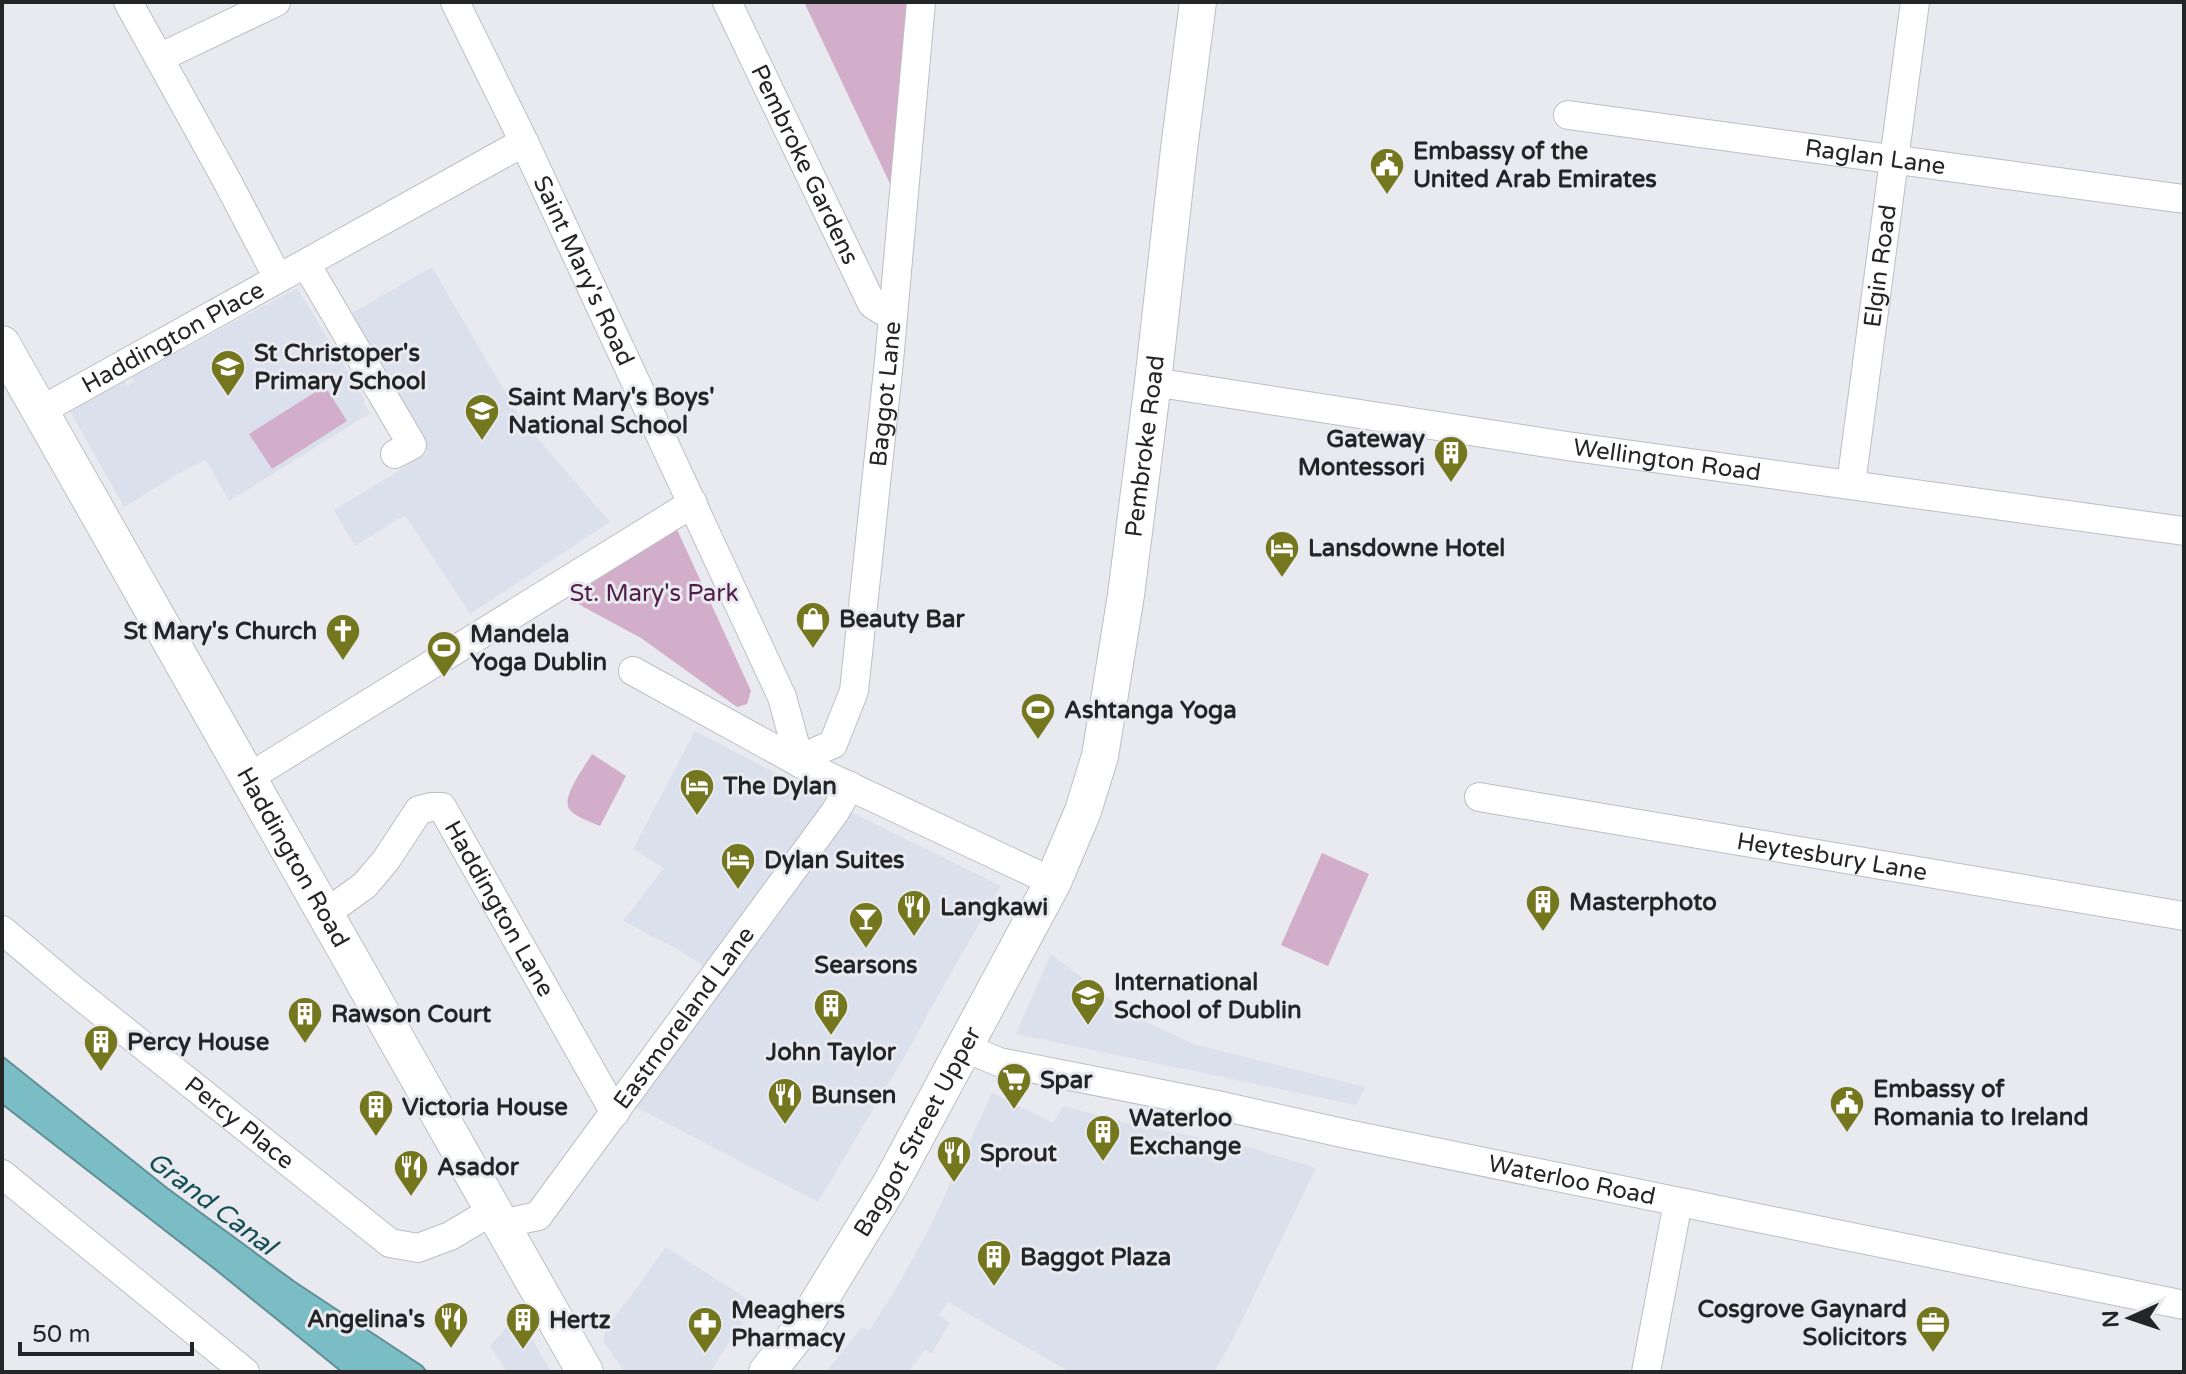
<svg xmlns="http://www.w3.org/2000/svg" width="2186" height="1374" font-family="'Varela Round',sans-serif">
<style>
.built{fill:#dbe0ed}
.green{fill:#d3aecb}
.water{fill:#7bbdc5;stroke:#618f96;stroke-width:2}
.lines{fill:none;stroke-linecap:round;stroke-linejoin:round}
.minor-casing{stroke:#bcbec4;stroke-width:30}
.major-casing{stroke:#bcbec4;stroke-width:38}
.minor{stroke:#fff;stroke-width:28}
.major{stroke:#fff;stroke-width:36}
.labels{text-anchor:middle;stroke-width:6;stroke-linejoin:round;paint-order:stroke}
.poi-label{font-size:24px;font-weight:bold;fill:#242527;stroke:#e8eaf0;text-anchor:start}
.street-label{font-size:24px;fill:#242527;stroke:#e8eaf0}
.park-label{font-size:24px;fill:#501d49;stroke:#e8eaf0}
.water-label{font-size:26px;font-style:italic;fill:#134e54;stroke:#e8eaf0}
</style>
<rect width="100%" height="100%" fill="#e8eaf0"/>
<path class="built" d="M432,267L532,438L535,436L545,447L610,522L470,614L405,515L355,546L334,510L428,453L347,316Z
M297,288L365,400L363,402L370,413L229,501L206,460L181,472L124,507L70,411L124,381L127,386L134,382L132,377Z
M695,731L827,800L707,968L679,950L623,921L664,868L633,849Z
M851,812L1001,886L932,1006L913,1042L818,1202L632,1105Z
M1051,954L1131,1015L1194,1044L1366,1087L1356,1105L1016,1034Z
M992,1093L1053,1123L1063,1106L1123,1122L1252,1148L1316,1168L1232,1341L1214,1372H1070L948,1302L939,1315L950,1323L931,1354L925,1350L908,1372H826L862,1327L869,1331L897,1287L930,1227Z
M666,1247L755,1304L710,1372H625L603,1341L608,1325L631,1296Z
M518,1314L551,1372H507L490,1346Z"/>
<path class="green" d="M804,2H910L893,190Z
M325,386L347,421L272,469L249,434Z
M675,525L751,691L747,704L737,707L641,638L556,592Z
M592,754L626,776L600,826C591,822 578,818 571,811C558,801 585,766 592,754Z
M1322,853L1369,874L1328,966L1281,945Z"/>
<path class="water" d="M2,1056L167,1188L295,1282L422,1366L427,1372H342L216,1270L2,1104Z"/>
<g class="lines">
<defs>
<g id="minor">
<path d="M128,2L226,179L278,278"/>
<path id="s1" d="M455,2L524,142L782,697L800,763"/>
<path id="s2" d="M727,2L872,304L883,311L893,313"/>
<path d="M159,58L276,2"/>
<path id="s3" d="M1568,115L2184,199"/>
<path d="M306,264L412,445L395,454"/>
<path id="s4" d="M1153,382L1567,446L2184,531"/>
<path id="s5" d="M40,411L524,142"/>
<path id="s6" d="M1851,484L1915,2"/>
<path d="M633,671L800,763L1053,882"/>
<path id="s7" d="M800,763L815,752L833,744L854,691L889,361L921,2"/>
<path d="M248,778L693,503"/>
<path id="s8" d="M1479,797L2184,916"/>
<path id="s9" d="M325,914L365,885L386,860L419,810L431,807H442L615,1113"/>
<path id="s10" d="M2,930L71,988L390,1243L418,1248L450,1236L494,1210"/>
<path id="s11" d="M963,1047L999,1062L1217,1105L1347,1134L2184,1305"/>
<path d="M2,1174L245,1372"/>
<path id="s12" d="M501,1224L538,1216L835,812L850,786"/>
<path d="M1646,1372L1678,1202"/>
</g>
<g id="major">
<path id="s13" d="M2,344L585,1372"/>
<path id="s14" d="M767,1372L805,1324L890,1185L1053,882L1083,811L1100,756L1126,595L1153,382L1179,149L1198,2"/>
</g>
</defs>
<use href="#minor" class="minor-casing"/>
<use href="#major" class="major-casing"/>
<use href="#minor" class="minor"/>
<use href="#major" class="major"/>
</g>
<defs>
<symbol id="civic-pin" viewBox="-11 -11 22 30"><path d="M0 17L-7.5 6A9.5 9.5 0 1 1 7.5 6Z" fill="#74771e" stroke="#e8eaf0"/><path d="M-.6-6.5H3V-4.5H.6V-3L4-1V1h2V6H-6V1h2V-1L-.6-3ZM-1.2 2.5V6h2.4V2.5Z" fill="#fff"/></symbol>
<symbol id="school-pin" viewBox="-11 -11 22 30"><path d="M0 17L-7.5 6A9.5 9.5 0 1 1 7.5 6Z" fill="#74771e" stroke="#e8eaf0"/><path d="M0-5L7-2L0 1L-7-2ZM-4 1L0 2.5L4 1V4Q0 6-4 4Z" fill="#fff"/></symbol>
<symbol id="building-pin" viewBox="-11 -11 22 30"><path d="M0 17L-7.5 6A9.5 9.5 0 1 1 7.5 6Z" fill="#74771e" stroke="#e8eaf0"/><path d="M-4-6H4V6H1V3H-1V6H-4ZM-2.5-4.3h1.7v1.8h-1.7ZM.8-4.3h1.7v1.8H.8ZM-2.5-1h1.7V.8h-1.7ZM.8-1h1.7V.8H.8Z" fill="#fff"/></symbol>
<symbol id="hotel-pin" viewBox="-11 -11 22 30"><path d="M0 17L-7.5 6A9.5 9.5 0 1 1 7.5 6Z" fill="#74771e" stroke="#e8eaf0"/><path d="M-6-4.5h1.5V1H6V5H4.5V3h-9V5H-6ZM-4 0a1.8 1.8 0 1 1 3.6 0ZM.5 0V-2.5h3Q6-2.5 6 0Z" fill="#fff"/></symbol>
<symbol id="shop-pin" viewBox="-11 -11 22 30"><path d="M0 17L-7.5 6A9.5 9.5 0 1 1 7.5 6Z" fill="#74771e" stroke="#e8eaf0"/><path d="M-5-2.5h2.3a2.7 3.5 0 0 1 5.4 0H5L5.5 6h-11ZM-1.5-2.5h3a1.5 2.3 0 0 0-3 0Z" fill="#fff"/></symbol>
<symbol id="church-pin" viewBox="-11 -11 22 30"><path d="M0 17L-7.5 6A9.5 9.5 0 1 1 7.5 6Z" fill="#74771e" stroke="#e8eaf0"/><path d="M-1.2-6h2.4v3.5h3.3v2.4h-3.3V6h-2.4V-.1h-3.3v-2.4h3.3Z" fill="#fff"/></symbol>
<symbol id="stadium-pin" viewBox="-11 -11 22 30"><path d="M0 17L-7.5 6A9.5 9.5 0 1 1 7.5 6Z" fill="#74771e" stroke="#e8eaf0"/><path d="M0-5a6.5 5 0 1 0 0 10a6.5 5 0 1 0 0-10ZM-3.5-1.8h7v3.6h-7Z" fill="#fff"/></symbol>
<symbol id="restaurant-pin" viewBox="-11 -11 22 30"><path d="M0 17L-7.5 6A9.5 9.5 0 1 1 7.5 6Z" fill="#74771e" stroke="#e8eaf0"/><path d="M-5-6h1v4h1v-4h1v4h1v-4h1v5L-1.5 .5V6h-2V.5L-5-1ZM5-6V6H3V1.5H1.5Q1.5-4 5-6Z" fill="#fff"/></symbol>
<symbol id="bar-pin" viewBox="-11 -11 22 30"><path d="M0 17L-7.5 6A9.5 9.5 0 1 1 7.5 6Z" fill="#74771e" stroke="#e8eaf0"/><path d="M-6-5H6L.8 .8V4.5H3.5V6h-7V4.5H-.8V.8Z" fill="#fff"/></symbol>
<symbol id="supermarket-pin" viewBox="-11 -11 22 30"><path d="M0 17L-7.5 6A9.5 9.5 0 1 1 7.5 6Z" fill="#74771e" stroke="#e8eaf0"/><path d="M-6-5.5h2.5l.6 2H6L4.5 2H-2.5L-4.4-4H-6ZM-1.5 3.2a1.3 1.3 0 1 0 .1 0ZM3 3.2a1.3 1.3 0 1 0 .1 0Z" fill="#fff"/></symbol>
<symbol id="office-pin" viewBox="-11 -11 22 30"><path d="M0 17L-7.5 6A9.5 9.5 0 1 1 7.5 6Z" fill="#74771e" stroke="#e8eaf0"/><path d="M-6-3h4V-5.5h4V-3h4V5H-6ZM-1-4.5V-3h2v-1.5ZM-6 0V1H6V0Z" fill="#fff"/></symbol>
<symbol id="pharmacy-pin" viewBox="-11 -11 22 30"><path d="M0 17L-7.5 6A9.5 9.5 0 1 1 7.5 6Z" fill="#74771e" stroke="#e8eaf0"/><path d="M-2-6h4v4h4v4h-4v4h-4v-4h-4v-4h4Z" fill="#fff"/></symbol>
</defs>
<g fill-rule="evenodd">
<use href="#civic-pin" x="1367" y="145" width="40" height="54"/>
<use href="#school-pin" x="208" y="347" width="40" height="54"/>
<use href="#school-pin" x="462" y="391" width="40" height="54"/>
<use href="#building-pin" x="1431" y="433" width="40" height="54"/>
<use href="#hotel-pin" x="1262" y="528" width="40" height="54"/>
<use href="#shop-pin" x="793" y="599" width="40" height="54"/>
<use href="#church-pin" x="323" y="611" width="40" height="54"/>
<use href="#stadium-pin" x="424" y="628" width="40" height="54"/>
<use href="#stadium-pin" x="1018" y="690" width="40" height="54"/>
<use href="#hotel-pin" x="677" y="766" width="40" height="54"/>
<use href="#hotel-pin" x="718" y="840" width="40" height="54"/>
<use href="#building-pin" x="1523" y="882" width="40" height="54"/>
<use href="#restaurant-pin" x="894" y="887" width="40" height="54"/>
<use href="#bar-pin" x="846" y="899" width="40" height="54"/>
<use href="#school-pin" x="1068" y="976" width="40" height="54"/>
<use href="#building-pin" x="811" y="986" width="40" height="54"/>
<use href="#building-pin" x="285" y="994" width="40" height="54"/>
<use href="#building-pin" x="81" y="1022" width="40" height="54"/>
<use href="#supermarket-pin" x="994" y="1060" width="40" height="54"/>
<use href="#restaurant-pin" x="765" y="1075" width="40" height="54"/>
<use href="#civic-pin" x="1827" y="1083" width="40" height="54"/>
<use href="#building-pin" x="356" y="1087" width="40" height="54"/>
<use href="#building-pin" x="1083" y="1112" width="40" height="54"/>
<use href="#restaurant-pin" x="934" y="1133" width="40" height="54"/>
<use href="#restaurant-pin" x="391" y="1147" width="40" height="54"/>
<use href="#building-pin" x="974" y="1237" width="40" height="54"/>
<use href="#restaurant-pin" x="431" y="1299" width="40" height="54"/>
<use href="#building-pin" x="503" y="1300" width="40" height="54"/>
<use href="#office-pin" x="1913" y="1303" width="40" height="54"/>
<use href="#pharmacy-pin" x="685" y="1304" width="40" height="54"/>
</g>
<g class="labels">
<g class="poi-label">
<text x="1413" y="159">Embassy of the<tspan x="1413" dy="28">United Arab Emirates</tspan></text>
<text x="254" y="361">St Christoper's<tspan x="254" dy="28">Primary School</tspan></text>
<text x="508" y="405">Saint Mary's Boys'<tspan x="508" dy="28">National School</tspan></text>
<text x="1425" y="447" text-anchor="end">Gateway<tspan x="1425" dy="28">Montessori</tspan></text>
<text x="1308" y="556">Lansdowne Hotel</text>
<text x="839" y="627">Beauty Bar</text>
<text x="317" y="639" text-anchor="end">St Mary's Church</text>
<text x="470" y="642">Mandela<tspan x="470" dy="28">Yoga Dublin</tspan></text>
<text x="1064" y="718">Ashtanga Yoga</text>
<text x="723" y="794">The Dylan</text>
<text x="764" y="868">Dylan Suites</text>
<text x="1569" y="910">Masterphoto</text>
<text x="940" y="915">Langkawi</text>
<text x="866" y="973" text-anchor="middle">Searsons</text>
<text x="1114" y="990">International<tspan x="1114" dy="28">School of Dublin</tspan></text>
<text x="331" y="1022">Rawson Court</text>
<text x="127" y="1050">Percy House</text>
<text x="831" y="1060" text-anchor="middle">John Taylor</text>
<text x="1040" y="1088">Spar</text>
<text x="1873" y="1097">Embassy of<tspan x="1873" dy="28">Romania to Ireland</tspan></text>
<text x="811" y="1103">Bunsen</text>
<text x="402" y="1115">Victoria House</text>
<text x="1129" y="1126">Waterloo<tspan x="1129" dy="28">Exchange</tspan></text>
<text x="980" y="1161">Sprout</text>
<text x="437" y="1175">Asador</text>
<text x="1020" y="1265">Baggot Plaza</text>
<text x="1907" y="1317" text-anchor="end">Cosgrove Gaynard<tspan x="1907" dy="28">Solicitors</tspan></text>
<text x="731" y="1318">Meaghers<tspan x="731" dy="28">Pharmacy</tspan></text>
<text x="425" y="1327" text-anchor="end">Angelina's</text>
<text x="549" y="1328">Hertz</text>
</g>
<g class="street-label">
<text dy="8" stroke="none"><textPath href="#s3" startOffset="310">Raglan Lane</textPath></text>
<text dy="8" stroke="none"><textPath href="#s2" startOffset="180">Pembroke Gardens</textPath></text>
<text dy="8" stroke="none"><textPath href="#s6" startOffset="220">Elgin Road</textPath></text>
<text dy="8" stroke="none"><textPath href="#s1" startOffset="298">Saint Mary's Road</textPath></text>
<text dy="8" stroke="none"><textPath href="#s5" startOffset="152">Haddington Place</textPath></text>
<text dy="8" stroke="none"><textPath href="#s7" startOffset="394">Baggot Lane</textPath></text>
<text dy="8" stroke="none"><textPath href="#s14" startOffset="1016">Pembroke Road</textPath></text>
<text dy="8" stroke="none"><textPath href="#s4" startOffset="520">Wellington Road</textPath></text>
<text dy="8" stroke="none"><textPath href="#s8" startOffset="358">Heytesbury Lane</textPath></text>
<text dy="8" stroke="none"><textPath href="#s13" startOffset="590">Haddington Road</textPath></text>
<text dy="8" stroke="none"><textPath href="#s9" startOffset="282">Haddington Lane</textPath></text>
<text dy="8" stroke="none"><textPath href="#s12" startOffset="284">Eastmoreland Lane</textPath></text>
<text dy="8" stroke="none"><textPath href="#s10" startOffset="306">Percy Place</textPath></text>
<text dy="8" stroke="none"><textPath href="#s14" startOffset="284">Baggot Street Upper</textPath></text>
<text dy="8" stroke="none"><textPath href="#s11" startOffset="624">Waterloo Road</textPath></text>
</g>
<g class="park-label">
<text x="654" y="601">St. Mary's Park</text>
</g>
<g class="water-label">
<text transform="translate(212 1203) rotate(37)" y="9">Grand Canal</text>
</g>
</g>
<rect width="2186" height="1374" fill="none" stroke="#242527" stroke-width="8"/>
<g transform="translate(2130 1318) rotate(267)" stroke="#e8eaf0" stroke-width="6" paint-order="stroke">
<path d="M0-6L14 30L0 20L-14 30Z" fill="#242527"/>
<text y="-12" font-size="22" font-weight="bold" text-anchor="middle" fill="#242527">N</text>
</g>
<path d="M20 1342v12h172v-12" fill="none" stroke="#242527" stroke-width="4"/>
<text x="32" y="1342" font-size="24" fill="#242527" stroke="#e8eaf0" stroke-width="6" paint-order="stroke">50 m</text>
</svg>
